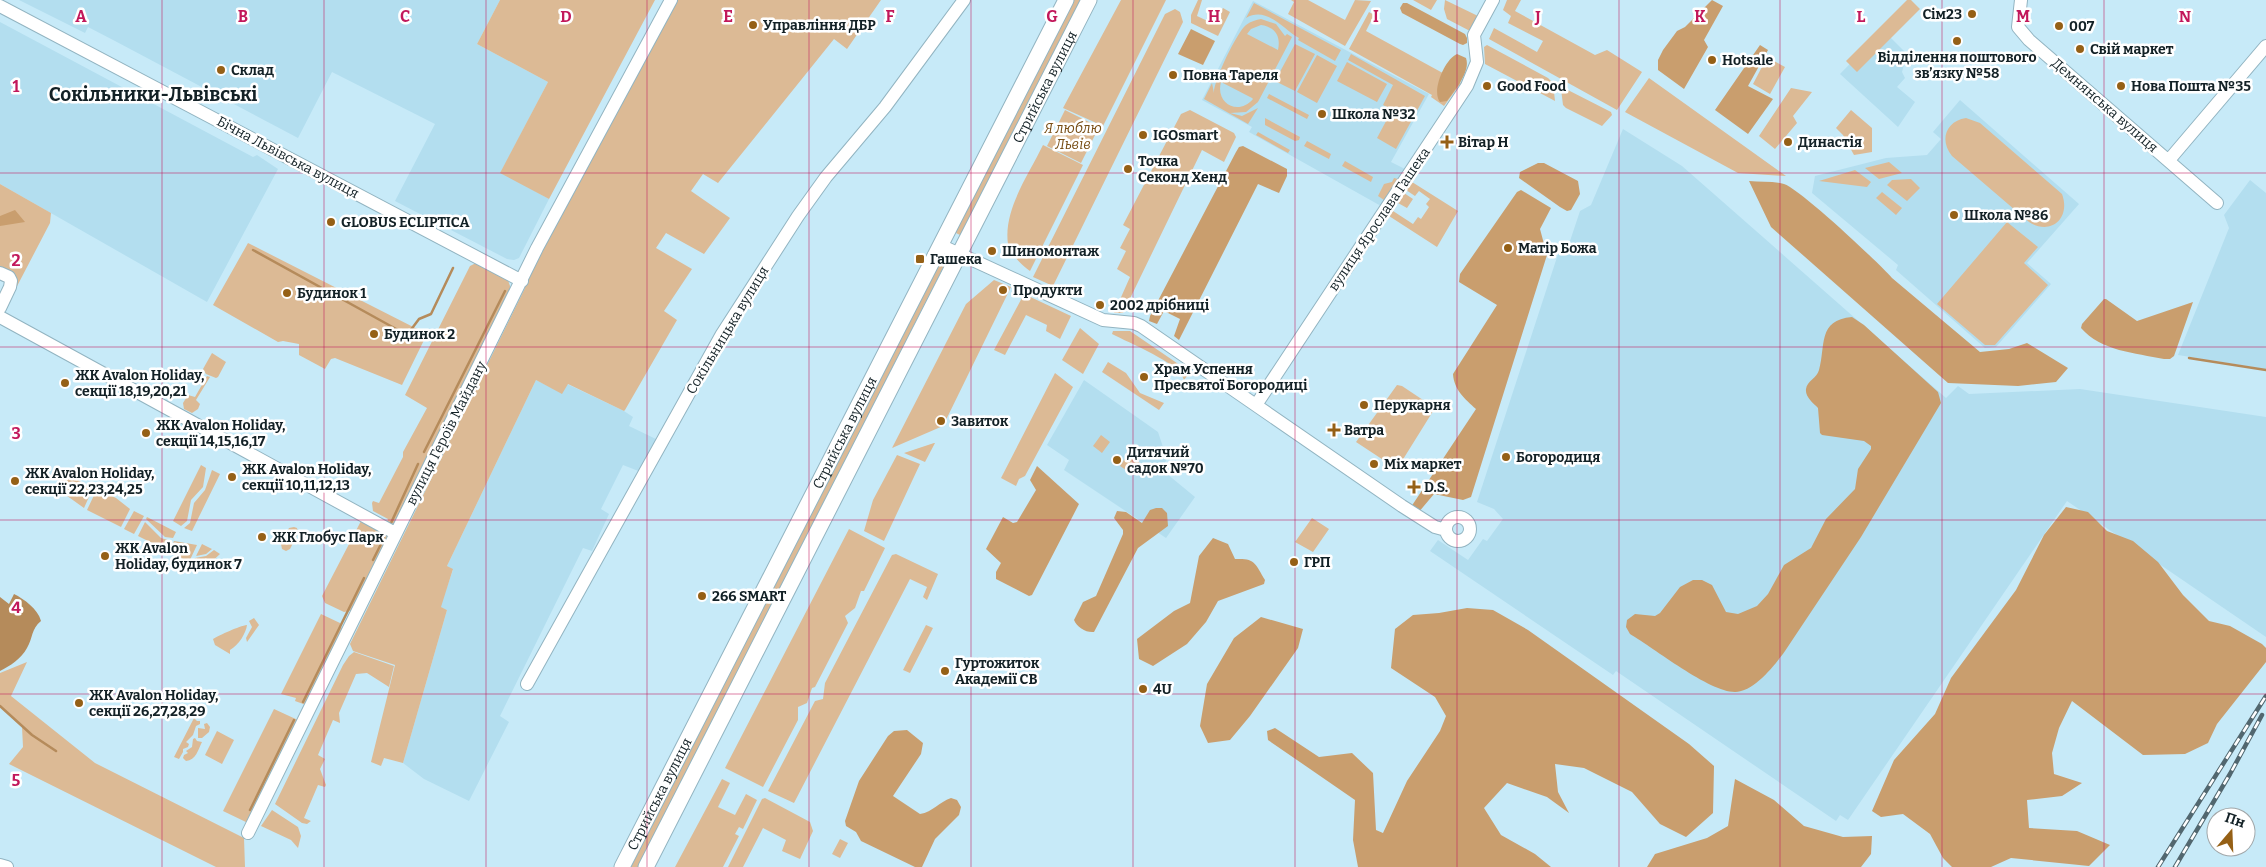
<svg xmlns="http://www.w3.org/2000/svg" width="2266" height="867" font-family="Bitter,serif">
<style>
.built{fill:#b3deef}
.green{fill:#dcba95;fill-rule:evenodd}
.forest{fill:#c99e6e}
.water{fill:#b58b5b}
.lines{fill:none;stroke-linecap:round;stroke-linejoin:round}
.stream{stroke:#b58b5b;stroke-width:2.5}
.minor-casing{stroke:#92b4c1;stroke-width:14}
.major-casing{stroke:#92b4c1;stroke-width:17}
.minor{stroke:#fff;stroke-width:12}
.major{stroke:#fff;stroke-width:15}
.rail-casing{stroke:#52676f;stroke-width:4.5}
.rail{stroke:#fff;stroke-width:2.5;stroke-dasharray:8;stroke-linecap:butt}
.grid{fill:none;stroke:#c2185b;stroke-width:1;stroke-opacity:0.55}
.poi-dot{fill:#956016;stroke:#fff;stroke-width:2}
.labels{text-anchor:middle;stroke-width:5;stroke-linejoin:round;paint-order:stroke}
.poi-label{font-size:14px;font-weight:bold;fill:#132126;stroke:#fff;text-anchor:start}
.street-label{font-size:14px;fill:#132126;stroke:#fff}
.park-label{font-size:14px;font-style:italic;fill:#774d14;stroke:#fff}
.district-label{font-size:19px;font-weight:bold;fill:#132126;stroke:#fff}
.grid-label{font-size:16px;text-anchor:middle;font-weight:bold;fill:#c2185b;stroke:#fff;stroke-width:5;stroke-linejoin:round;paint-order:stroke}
</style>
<rect width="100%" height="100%" fill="#c7eaf8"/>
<path class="built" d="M19,0H500L477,44L548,82L501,172L549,199L519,258L514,260L507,259L395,201L435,124L332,72L298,138L115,41L88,27L85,33Z
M1253,1L1429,94L1391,162L1407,170L1381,206L1249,132L1252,127L1202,100Z
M0,22L253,157L257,155L278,169L207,302L0,184Z
M1883,30L1907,54L1902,72L1905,78L1897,87L1915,102L1898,127L1840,74Z
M1960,100L2079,204L2027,263L2051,284L1996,347L1985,348L1896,270L1898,265L1812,193L1815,176L1886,158L1927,155L1941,139L1933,132Z
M1623,129L1682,166L1946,398L1958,386L1969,394L2080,389L2266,417V637L2067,501L1848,820L1840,815L1836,821L1616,671L1613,675L1430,551L1438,540L1468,560L1483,539L1487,541L1503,519L1494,509L1477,502L1560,248L1567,250L1580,211L1591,205Z
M2250,180L2266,193V369L2178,355L2229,228L2224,215Z
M536,380L562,393L567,384L624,411L633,417L629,426L658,440L641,472L623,465L601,509L609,514L592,551L583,548L500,716L509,722L469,801L424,779L403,763L447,610L440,607L453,570L447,566Z
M1084,380L1158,432L1167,459L1161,469L1195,497L1166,538L1064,470L1069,460L1047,445Z"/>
<path class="green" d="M500,0H655L549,199L500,173L548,82L477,44Z
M674,0H881L847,49L834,39L718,183L703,174L691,191L730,218L704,254L666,233L656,248L692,269L664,311L677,320L625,410L624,411L568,384L562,394L536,380L447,566L453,569L441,607L447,610L403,763L384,758L381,766L371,762L395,665L353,651L350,644L525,288L523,286Z
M1072,0H1082L962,236L954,232Z
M1121,0H1166L1103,126L1063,108Z
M1198,0H1202L1197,16L1214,24L1223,8L1230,12L1218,36L1191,23V15Z
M1291,0H1308L1345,20L1355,0L1371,1L1345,46L1288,14L1294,2Z
M1413,0H1437L1431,10Z
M1445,0L1478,16L1470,31L1447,19L1444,9Z
M1507,0H1521L1515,11L1595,55L1607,50L1642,72L1617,110L1489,39L1494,28L1537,52L1543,41L1508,23L1511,16L1503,10Z
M1907,0H1911L1920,9L1857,72L1846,61Z
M1254,3L1341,50L1335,61L1298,40L1299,38C1283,29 1267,6 1246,18Z
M1175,9L1180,12L1183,22L1053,286L1033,277L1165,14Z
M1369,12L1374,15L1366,31L1461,83L1444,106L1431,97L1432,95L1349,49Z
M1261,19L1276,24L1285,36L1287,34L1292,37L1258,102L1246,112L1230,113L1242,116L1258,108L1248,124L1204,99L1212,83L1214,93C1213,82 1237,32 1246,25C1251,21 1256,20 1261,19ZM1261,25C1275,27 1281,36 1278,50L1247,34L1251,29ZM1221,82L1252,98L1253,99C1239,116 1215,104 1221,82Z
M1295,44L1315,54L1295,91L1275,81Z
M1487,45L1548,78L1553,83L1555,101L1485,64L1484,47Z
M1351,54L1425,96L1396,149L1377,138L1392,110L1383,105L1393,85L1348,60Z
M1317,55L1337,66L1317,103L1297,92Z
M1774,61L1785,67L1770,94L1753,84L1764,63Z
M1347,62L1387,84L1377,102L1337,81Z
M1649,78L1786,176L1738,173L1625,112Z
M1562,87L1611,112L1612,115L1602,126L1566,108L1563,105L1561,89Z
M1791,88L1812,92L1793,116L1797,123L1775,149L1759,136Z
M1269,94L1309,115L1307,119L1267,98Z
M1065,110L1099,127L1081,163L1047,146Z
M1190,110L1234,133L1236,137L1224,162L1202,150L1123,313H1114L1130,277L1117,269L1126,251L1120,248L1130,229L1123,225L1181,114Z
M1851,110L1872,128V152L1854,155L1843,135L1836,128Z
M1265,118L1300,137L1299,140L1295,141L1265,125Z
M1966,118L1980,123L2062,194C2071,218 2051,236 2029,222L1952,156C1939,140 1946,121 1966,118Z
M1258,132L1290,150L1288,153L1256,135Z
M1307,141L1331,154L1329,159L1304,146Z
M1043,145L1083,165L1030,271C1022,265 1010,254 1008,244C1003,210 1029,174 1043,145Z
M1345,161L1373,177L1371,182L1342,166Z
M1889,162L1902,173L1879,179L1865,168Z
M1855,170L1871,182L1867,187L1819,181Z
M1394,178L1398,179L1384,200L1378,196L1384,184L1392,182Z
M1911,179L1920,188L1907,201L1887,185L1892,180Z
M1412,182L1458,211L1437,247L1389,216L1393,211L1413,224L1418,217L1421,219L1429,207L1426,204L1430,199L1419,191L1415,196L1406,190Z
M0,184L51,213L50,223L2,315L14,284L0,269Z
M1882,192L1902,208L1896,215L1876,198Z
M1404,193L1413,199L1407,208L1398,203Z
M2007,222L2038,247L2024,263L2048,285L1995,345H1985L1937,304Z
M248,243L427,334L402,385L335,358L331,359L325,369L299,355V344L283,341L278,342L213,305Z
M946,257L947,260L638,867H631L942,258Z
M476,263L508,280L511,289L398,521L392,524L387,522L388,519L373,511L372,503L373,501L379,503L403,457V452L427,408L405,395L470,266Z
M994,280L1011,287L943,426L892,448L966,304Z
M1024,294L1071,316L1060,339L1046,331L1047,325L1026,315L1005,355L994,350Z
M1080,328L1099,344L1083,374L1062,360Z
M1113,331H1130L1190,372L1184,380C1180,363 1129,343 1112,334Z
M212,353L226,362L218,377L216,378L206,374L203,369Z
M1108,362L1126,373L1140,393L1164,403L1159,410L1102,372Z
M1055,373L1073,387L1025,476L1019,479L1016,486L1001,478Z
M207,376L210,377L196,400L200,404L198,409L192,413L184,409L183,403L188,395L195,397Z
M1397,385L1402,386L1435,408L1397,469L1356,442Z
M1101,435L1110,442L1102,453L1093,446Z
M935,443L925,462L904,453L934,443Z
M1128,454L1140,463L1132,474L1120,466Z
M897,455L920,464L884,541L864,531L873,500Z
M201,465L206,468L203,487L191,500L187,521L181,526L173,521Z
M212,470L220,474L192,531L184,528L190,523L194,503L205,490Z
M62,472L93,488L84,508L56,488Z
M97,489L116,498L130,509L121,527L87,510Z
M134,511L144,516L134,534L124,529Z
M147,517L176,532L173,538L165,537L146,519Z
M1312,518L1329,529L1313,552L1295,542Z
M361,521L387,536L388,540L353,610L344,612L325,603L322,596Z
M145,522L161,538L171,541L166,550L138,536Z
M294,527L297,528L298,533L290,549L286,551L282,549L281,544L289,528Z
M849,529L885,548L864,591H861L855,608L845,616L848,623L815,687L812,688L807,703L798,707V720L763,787L725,768Z
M174,541L197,545L189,562L169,552Z
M202,544L212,549L206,554L196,556Z
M214,550L220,554L204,569L192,564L195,558L206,556Z
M896,554L938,574L927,600L923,597L927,587L910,579L794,803L768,791L815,701L823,699L825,683L892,555Z
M321,614L340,623L343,632L306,705L295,701L296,698L281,694Z
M254,618L259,625L247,642L246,638L252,627L249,621Z
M247,625C246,633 239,645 230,650V654L215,645L213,639C220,635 239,626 247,625Z
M926,625L933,628L910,673L903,670Z
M354,652L394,666L389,687L367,673L356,674L339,713L340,723L333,720L318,755L325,759L320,769L326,785L325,787L318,785L304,818L311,821L307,824L302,823L275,804L343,665L349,656Z
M27,662L11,696L95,763L244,838L245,867H216L9,764L23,747L22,727L0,707V673Z
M274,709L300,721L248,823L223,811Z
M194,718L197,721H200V724L196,726L193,735L186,742L189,744L188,747L183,749V752L179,759L174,757Z
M207,723L210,727L209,732L202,738H198V728L205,729L204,724Z
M217,731L234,740L222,764L205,755Z
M195,738L197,741L202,742C198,750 196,760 186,761L183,758L184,755L188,753L186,751L192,747L193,739Z
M722,779L730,783L718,807L735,815L746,794L757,800L743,829L739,827L735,834L739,836L723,867H675Z
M765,798L810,822L813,831L800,859L782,851L786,840L763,828L743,867H728L762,799Z
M272,810L298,827L301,836L298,848L291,840L261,826Z
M840,839L848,843L840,858L832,854Z"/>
<path class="forest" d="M1712,0L1723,6L1704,40L1708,47L1684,89L1658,70V60L1663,50L1677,31L1685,27Z
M1403,3H1407L1465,34L1467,38V43L1463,45L1460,44L1402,13L1400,8Z
M1191,29L1215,41L1203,65L1178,54Z
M1760,45L1768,50L1748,86L1773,99L1748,134L1715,110Z
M1457,54L1466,58C1471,72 1454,91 1447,101L1440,102C1431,91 1445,59 1457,54Z
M1243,146L1287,169V176L1279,193L1258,184L1179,340L1174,336L1180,319L1164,311L1157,324L1149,321L1150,316L1236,152L1239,147Z
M1538,163H1544L1578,181L1580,194L1571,210L1567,211L1560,207L1519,178L1520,172Z
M1749,181C1760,182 1773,181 1784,184C1800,189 1878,262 1892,278L1980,352L2009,349L2027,343L2068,368L2056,382L2018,386L1948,383L1771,227Z
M1521,190L1551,208L1540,229L1547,255L1471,497L1463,500L1434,494L1418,513L1411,507L1476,409C1465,399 1454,390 1453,374L1497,305L1459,282L1460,274L1517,192Z
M15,210L25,222L0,226V216Z
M2104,299H2106L2137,321L2193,302L2174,356L2170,359H2164C2135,353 2101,351 2081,328L2082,324Z
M1852,317L1864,325L1938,392L1941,403L1861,537L1785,651C1775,665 1754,692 1735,692C1709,692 1654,648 1630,634L1626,627L1627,620L1635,614L1655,616L1660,613L1680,587L1693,580H1702L1712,585L1726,612L1738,614L1757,606L1768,594L1784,565L1811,548L1826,519L1855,489L1858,469L1871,449V446L1864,441L1822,435L1820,433L1818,408C1813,403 1805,397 1806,389C1807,381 1817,378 1819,370C1826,346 1817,320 1852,317Z
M1037,466L1079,504L1032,595L1029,596L996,579V572L1001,563L986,549L1003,517L1013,523L1017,522L1036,490L1030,480Z
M2066,507L2088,512L2107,531L2133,541L2158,562L2183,595L2209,621L2230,626L2262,644L2266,648V662L2217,724L2208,743L2185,754L2143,755L2072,701L2059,728L2052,753L2054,774L2082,783L2062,796L2027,800L2029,828L2077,831L2110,845L2089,866L2011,858L1991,867H1952L1943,858L1930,834L1903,814L1881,817L1872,811L1894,760L1935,714L1951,678L2016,590L2044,535Z
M1156,508H1162L1167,513L1168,526L1138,548L1094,632C1086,633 1077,627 1074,620L1083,602L1096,596L1123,534V530L1114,518L1117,511L1126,512L1142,523L1150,510Z
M1213,538L1228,544L1235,559C1255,558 1255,563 1265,580L1264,584L1218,601L1206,622L1187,644L1153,666L1139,659L1137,639L1174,611L1190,603L1199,556Z
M1467,608L1493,610L1528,630L1689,744L1714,766L1713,813L1686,837L1660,824L1632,792L1584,768L1555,764L1558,792L1569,813L1547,797L1507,783L1484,808L1501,835L1535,854L1551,867H1358L1353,840L1355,800L1268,740L1267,731L1275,728L1319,757L1352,753L1373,773L1376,830L1383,833L1407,781L1440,731L1446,716L1435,697L1391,668L1395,629L1413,615L1439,613Z
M1261,617L1303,629L1298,648L1250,716L1230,740L1208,743L1200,726L1207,684L1234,638Z
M907,730L923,743L921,754L893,796L920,814C933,812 939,802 951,798L957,800L961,807L959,815L935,839L922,867H915L861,841L856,832L846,826L845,821L859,781L888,736L894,731Z
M1735,779L1774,800L1804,826L1843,837L1872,836L1871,854L1861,867H1647L1655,854L1707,838L1728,826Z"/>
<path class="water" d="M14,594C24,599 38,609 41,621C31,629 33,638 27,648C21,659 10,666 0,671V597L9,604Z"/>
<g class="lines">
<path class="stream" d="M253,250L407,335L419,319L431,314L453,268
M2189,358L2266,370
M424,452L505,291
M391,523L418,464
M373,560L384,538
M303,702L364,578
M0,706L32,735L56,751
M250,810L294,720"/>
<defs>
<path id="minor" d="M2021,0L2018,27L2029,40L2217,203
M0,6L522,281
M2169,160L2266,46
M940,245L1103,320L1134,323L1141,326L1402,506L1435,527L1446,530
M0,273L9,277L11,281L10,287L0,308
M0,317L395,533
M1256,405L1467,86L1477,62L1474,35L1493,0
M1446 529a12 12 0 1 1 24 0a12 12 0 1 1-24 0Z
M527,684L722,334L798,216L826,177L885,107L964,0
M248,833L537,248L671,0
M0,865L7,867"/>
<g id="major">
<path id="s1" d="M622,867L1066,0"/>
<path id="s2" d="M646,867L1089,0"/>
</g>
</defs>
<use href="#minor" class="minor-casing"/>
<use href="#major" class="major-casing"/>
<use href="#minor" class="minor"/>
<use href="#major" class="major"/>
<defs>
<path id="rail" d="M2158,867L2266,696
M2175,867L2230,774L2262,715"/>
</defs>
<use href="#rail" class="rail-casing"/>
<use href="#rail" class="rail"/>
</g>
<path class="grid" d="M162,0V867M324,0V867M486,0V867M647,0V867M809,0V867M971,0V867M1133,0V867M1295,0V867M1457,0V867M1619,0V867M1780,0V867M1942,0V867M2104,0V867M0,173H2266M0,347H2266M0,520H2266M0,694H2266"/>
<g class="poi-dot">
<circle cx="1972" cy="14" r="5"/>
<circle cx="753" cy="25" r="5"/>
<circle cx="2059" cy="26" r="5"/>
<circle cx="1957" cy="41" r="5"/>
<circle cx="2080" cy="49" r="5"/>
<circle cx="1712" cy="60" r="5"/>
<circle cx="221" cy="70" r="5"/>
<circle cx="1173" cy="75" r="5"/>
<circle cx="1487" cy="86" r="5"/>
<circle cx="2121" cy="86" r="5"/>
<circle cx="1322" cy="114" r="5"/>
<circle cx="1143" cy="135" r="5"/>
<path d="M1444.5 134.5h5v5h5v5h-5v5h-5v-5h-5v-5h5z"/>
<circle cx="1788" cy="142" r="5"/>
<circle cx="1128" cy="169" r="5"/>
<circle cx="1954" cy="215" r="5"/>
<circle cx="331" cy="222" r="5"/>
<circle cx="1508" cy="248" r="5"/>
<circle cx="992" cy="251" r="5"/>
<rect x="915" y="254" width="10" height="10" rx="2.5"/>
<circle cx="1003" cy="290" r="5"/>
<circle cx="287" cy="293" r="5"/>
<circle cx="1100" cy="305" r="5"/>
<circle cx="374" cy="334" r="5"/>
<circle cx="1144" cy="377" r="5"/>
<circle cx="65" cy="383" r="5"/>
<circle cx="1364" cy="405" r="5"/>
<circle cx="941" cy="421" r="5"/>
<path d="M1331.5 422.5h5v5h5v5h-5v5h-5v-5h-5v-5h5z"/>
<circle cx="146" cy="433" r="5"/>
<circle cx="1506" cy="457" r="5"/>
<circle cx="1117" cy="460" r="5"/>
<circle cx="1374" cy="464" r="5"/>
<circle cx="232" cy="477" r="5"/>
<circle cx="15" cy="481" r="5"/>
<path d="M1411.5 479.5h5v5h5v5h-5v5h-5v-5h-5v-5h5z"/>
<circle cx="262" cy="537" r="5"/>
<circle cx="105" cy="556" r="5"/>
<circle cx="1294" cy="562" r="5"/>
<circle cx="702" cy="596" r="5"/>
<circle cx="945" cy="671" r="5"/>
<circle cx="1143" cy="689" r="5"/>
<circle cx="79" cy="703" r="5"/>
</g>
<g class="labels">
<g class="poi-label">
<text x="1962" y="19" text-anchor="end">Сім23</text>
<text x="763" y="30">Управління ДБР</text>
<text x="2069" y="31">007</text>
<text x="2090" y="54">Свій маркет</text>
<text x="1957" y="62" text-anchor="middle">Відділення поштового<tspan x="1957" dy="16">зв’язку №58</tspan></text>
<text x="1722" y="65">Hotsale</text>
<text x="231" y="75">Склад</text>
<text x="1183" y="80">Повна Тареля</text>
<text x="1497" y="91">Good Food</text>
<text x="2131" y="91">Нова Пошта №35</text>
<text x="1332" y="119">Школа №32</text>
<text x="1153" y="140">IGOsmart</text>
<text x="1458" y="147">Вітар Н</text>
<text x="1798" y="147">Династія</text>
<text x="1138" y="166">Точка<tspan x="1138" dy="16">Секонд Хенд</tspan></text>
<text x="1964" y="220">Школа №86</text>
<text x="341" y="227">GLOBUS ECLIPTICA</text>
<text x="1518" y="253">Матір Божа</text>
<text x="1002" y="256">Шиномонтаж</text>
<text x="930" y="264">Гашека</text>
<text x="1013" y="295">Продукти</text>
<text x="297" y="298">Будинок 1</text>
<text x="1110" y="310">2002 дрібниці</text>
<text x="384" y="339">Будинок 2</text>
<text x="1154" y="374">Храм Успення<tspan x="1154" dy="16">Пресвятої Богородиці</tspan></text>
<text x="75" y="380">ЖК Avalon Holiday,<tspan x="75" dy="16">секції 18,19,20,21</tspan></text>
<text x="1374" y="410">Перукарня</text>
<text x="951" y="426">Завиток</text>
<text x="156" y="430">ЖК Avalon Holiday,<tspan x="156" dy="16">секції 14,15,16,17</tspan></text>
<text x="1344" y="435">Ватра</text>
<text x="1127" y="457">Дитячий<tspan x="1127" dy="16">садок №70</tspan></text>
<text x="1516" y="462">Богородиця</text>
<text x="1384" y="469">Mix маркет</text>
<text x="242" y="474">ЖК Avalon Holiday,<tspan x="242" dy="16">секції 10,11,12,13</tspan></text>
<text x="25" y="478">ЖК Avalon Holiday,<tspan x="25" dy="16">секції 22,23,24,25</tspan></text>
<text x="1424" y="492">D.S.</text>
<text x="272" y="542">ЖК Глобус Парк</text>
<text x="115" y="553">ЖК Avalon<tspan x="115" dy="16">Holiday, будинок 7</tspan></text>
<text x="1304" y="567">ГРП</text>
<text x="712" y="601">266 SMART</text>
<text x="955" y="668">Гуртожиток<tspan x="955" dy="16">Академії СВ</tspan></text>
<text x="1153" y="694">4U</text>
<text x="89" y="700">ЖК Avalon Holiday,<tspan x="89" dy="16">секції 26,27,28,29</tspan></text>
</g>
<g class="street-label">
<text dy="5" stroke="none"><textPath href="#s2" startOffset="876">Стрийська вулиця</textPath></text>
<text transform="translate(2105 105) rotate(41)" y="5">Демнянська вулиця</text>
<text transform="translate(288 157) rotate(28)" y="5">Бічна Львівська вулиця</text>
<text transform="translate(1379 219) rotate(-56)" y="5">вулиця Ярослава Гашека</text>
<text transform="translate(727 330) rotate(-59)" y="5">Сокільницька вулиця</text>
<text transform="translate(446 433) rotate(-63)" y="5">вулиця Героїв Майдану</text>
<text dy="5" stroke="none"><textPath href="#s1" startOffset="488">Стрийська вулиця</textPath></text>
<text dy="5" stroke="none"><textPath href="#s1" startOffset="82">Стрийська вулиця</textPath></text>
</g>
<g class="park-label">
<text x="1073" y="133">Я люблю<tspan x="1073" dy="16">Львів</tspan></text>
</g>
<g class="district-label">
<text x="153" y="101">Сокільники-Львівські</text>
</g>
</g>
<g class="grid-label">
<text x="81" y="22">A</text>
<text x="243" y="22">B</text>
<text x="405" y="22">C</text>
<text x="566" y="22">D</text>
<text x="728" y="22">E</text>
<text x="890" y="22">F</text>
<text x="1052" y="22">G</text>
<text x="1214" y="22">H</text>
<text x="1376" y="22">I</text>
<text x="1538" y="22">J</text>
<text x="1700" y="22">K</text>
<text x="1861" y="22">L</text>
<text x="2023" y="22">M</text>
<text x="2185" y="22">N</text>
<text x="16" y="92">1</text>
<text x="16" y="266">2</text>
<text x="16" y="439">3</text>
<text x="16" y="613">4</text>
<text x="16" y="786">5</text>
</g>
<g transform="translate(2231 832) rotate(19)"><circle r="24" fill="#ffffff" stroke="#a1a6a8"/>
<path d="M0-4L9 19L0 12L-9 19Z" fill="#956016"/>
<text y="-8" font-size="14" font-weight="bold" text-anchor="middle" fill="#132126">Пн</text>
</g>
</svg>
